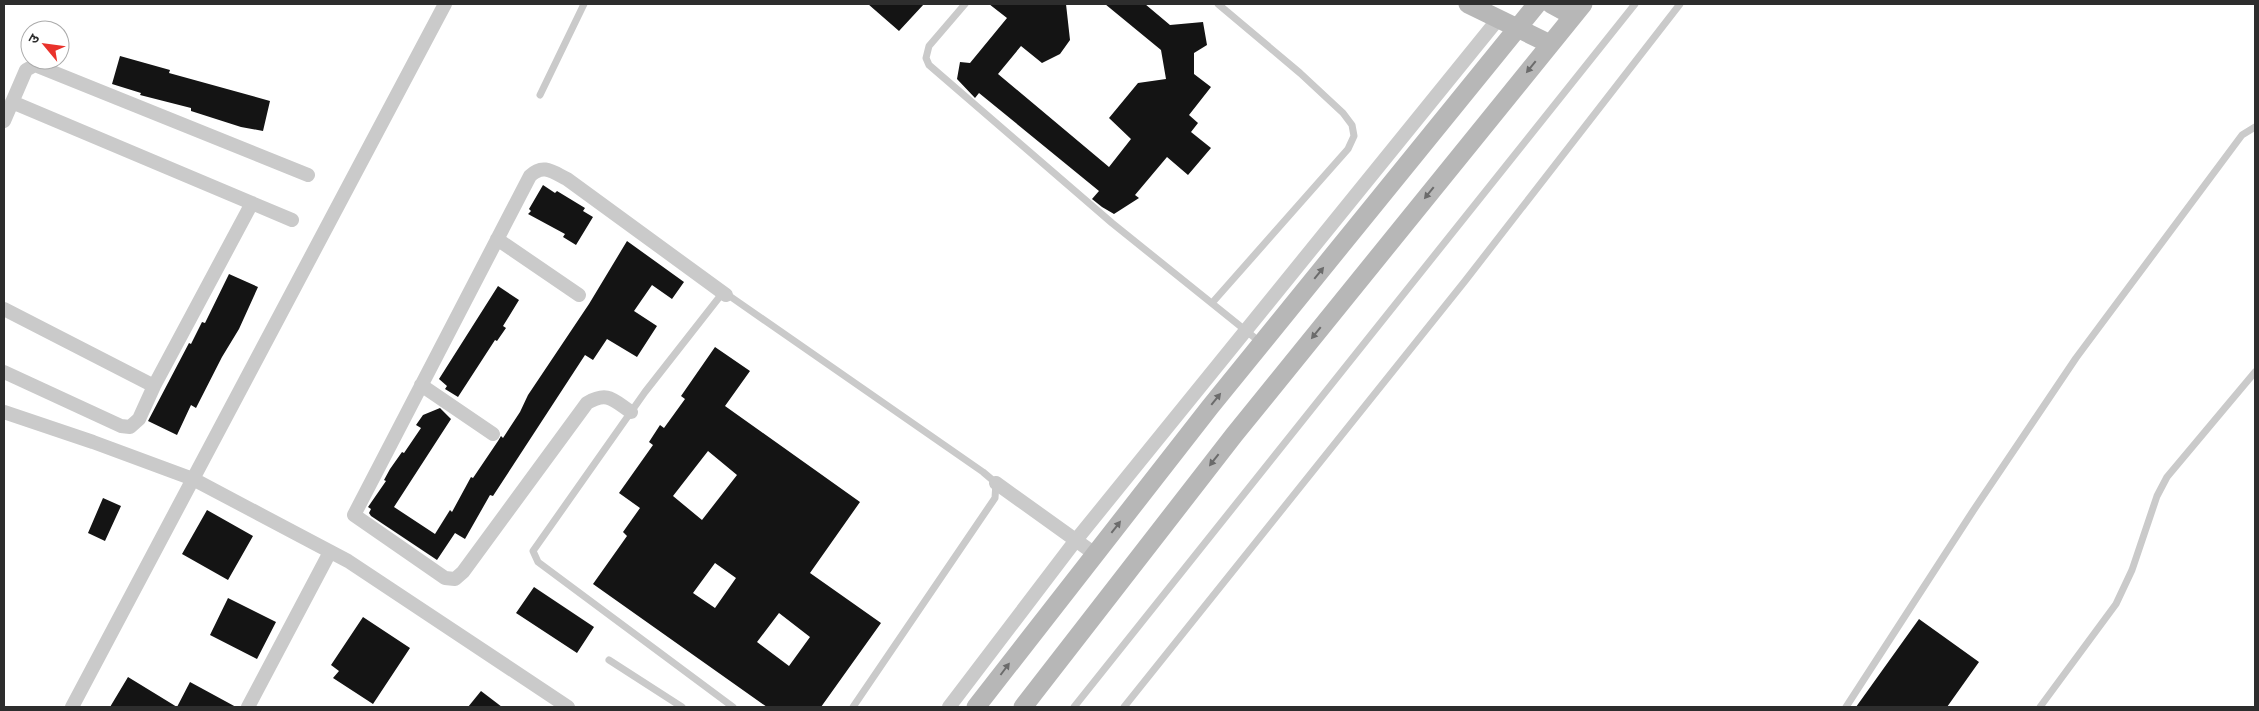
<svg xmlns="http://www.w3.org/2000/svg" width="2259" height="711" font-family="Barlow,'Noto Sans Devanagari',sans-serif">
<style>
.building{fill:#141414;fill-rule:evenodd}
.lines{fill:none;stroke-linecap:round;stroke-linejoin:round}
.lane{stroke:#cacaca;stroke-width:7}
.street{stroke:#cacaca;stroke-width:14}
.secondary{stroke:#b7b7b7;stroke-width:19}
.oneway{fill:#6b6b6b}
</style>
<rect width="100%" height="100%" fill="#fff"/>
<path class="building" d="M868,4H924L899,31Z
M989,4H1066L1070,40L1060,54L1042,63L1021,46L998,74L1109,167L1131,139L1109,118L1138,83L1166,79L1161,50L1105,4H1145L1170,25L1203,22L1207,45L1194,53V74L1211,87L1189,115L1198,123L1191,132L1211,148L1188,175L1167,157L1135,195L1139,198L1114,214L1102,207L1092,199L1099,191L979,93L975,98L957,79L960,62L970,63L1007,18Z
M120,56L170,70L169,73L270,101L263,131L241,127L191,111V108L140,95L141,93L112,84Z
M543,185L555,193L557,191L585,208L583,211L593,217L576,245L563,237L565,234L528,214L531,211L529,209Z
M627,241L684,282L672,299L652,285L634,311L657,326L637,357L607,339L593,360L585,355L493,496L490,495L465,539L455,533L437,560L371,516L369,513L371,509L368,507L386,481L384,480L390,469L402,452L404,453L421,428L416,425L423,415L440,408L451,419L394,507L435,534L450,510L452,512L471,477L473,478L498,441L501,436L503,438L520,412L528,395L589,304Z
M229,274L258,287L239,329L222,357L196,408L191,405L177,435L148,421L189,343L191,344L202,322L205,323Z
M498,286L519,300L503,326L506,328L497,341L495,340L458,397L445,389L447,386L439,379Z
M715,347L750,371L725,406L860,502L810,573L881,623L821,707H767L593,584L627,536L623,532L640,508L619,493L653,445L649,442L660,425L664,428L685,399L681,396ZM708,451L737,475L702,520L673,496ZM715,563L736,578L715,608L693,593ZM779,613L810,637L789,666L757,642Z
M103,498L121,506L105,541L88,533Z
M207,510L253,536L228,580L182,554Z
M534,587L594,627L577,653L516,613Z
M228,598L276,622L257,659L210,635Z
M363,617L410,648L373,704L333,678L339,671L331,665Z
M1919,619L1979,662L1947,707H1856Z
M128,677L177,707L190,682L236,707H110Z
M481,691L502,707H468Z"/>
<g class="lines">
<path class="lane" d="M965,4L929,46L926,58L929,65L1112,223L1260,342
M540,95L584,4
M1212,303L1348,149L1354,136L1352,125L1343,113L1300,73L1218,4
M609,660L682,707
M733,707L538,562L533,551L645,392L721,295L731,297L983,472L996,483L995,498L853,707
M1074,707L1635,4
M1124,707L1465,281L1680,4
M1846,707L1973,511L2076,358L2242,135L2255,127
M2040,707L2116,604L2132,570L2157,496L2167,477L2255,372"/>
<path class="street" d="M12,102L292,220
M4,121L26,70L35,65L308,175
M497,239L579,295
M4,309L154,386
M4,372L121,426L130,427L139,419L154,386L252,203
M421,385L493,434
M4,412L93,442L193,479L348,561L568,707
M631,412C613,400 608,391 587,403L463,572L455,579L445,578L354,515L530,176C543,163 553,172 567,179L726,295
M996,483L1095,554
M72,707L445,4
M248,707L330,552
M949,707L1076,540L1499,18"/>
<path class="secondary" d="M1468,4L1550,44
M1551,4L1573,16
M976,707L1210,407L1537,4
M1023,707L1234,435L1583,4"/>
</g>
<defs><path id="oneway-solid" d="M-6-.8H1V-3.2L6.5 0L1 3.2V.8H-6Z" transform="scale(1.25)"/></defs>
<g class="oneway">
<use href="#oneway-solid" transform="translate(1531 67) rotate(129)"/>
<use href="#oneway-solid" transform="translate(1429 193) rotate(129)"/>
<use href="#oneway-solid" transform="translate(1319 273) rotate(-51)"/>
<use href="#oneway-solid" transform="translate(1316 333) rotate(129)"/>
<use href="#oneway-solid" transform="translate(1216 399) rotate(-51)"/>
<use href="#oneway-solid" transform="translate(1214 460) rotate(128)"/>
<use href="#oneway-solid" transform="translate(1116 527) rotate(-52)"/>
<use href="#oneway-solid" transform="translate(1005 669) rotate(-53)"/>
</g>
<rect width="2259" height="711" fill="none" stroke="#2d2d2d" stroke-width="10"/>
<g transform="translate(45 45) rotate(299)"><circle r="24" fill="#ffffff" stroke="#ababab"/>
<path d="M0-4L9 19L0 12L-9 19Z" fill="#e9322b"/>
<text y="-8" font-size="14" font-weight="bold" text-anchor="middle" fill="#2d2d2d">उ</text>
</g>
</svg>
